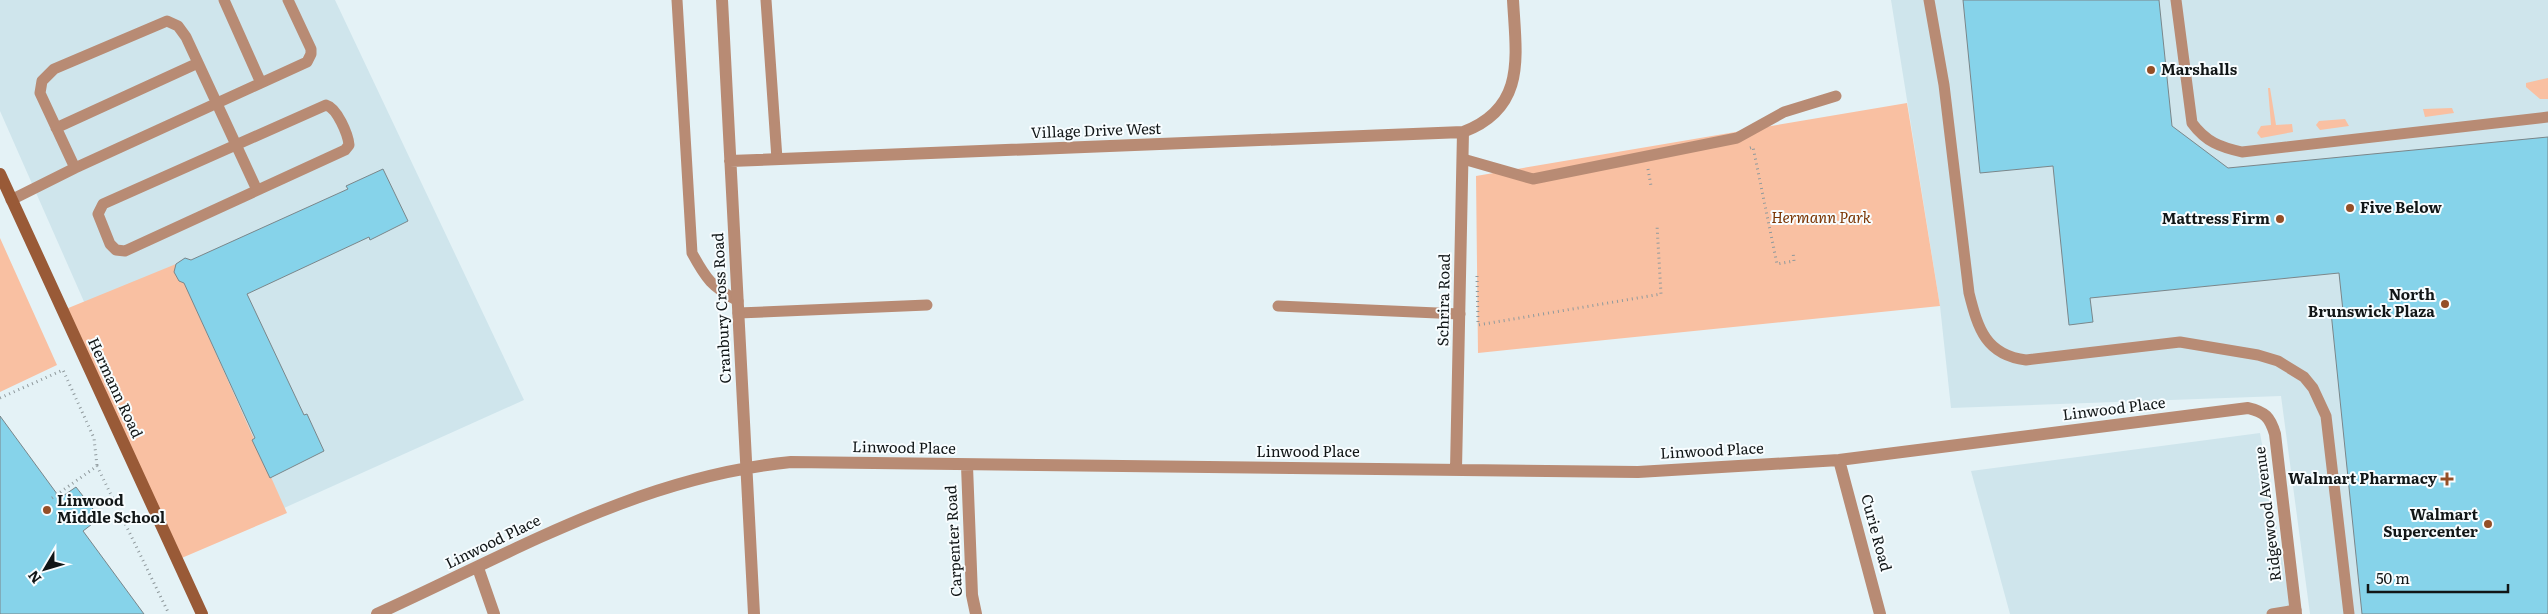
<svg xmlns="http://www.w3.org/2000/svg" width="2548" height="614" font-family="Literata,serif">
<style>
.built{fill:#cfe5ec}
.green{fill:#f9c0a2}
.building{fill:#86d3ea;stroke:#7a868a}
.lines{fill:none;stroke-linecap:round;stroke-linejoin:round}
.path{stroke:#8f999c;stroke-width:3;stroke-dasharray:1 4;stroke-linecap:butt}
.lane{stroke:#b88b74;stroke-width:11}
.street{stroke:#b88b74;stroke-width:12}
.secondary{stroke:#995a37;stroke-width:12}
.poi-dot{fill:#954f27;stroke:#f8fdff;stroke-width:2}
.labels{text-anchor:middle;stroke-width:4;stroke-linejoin:round;paint-order:stroke}
.poi-label{font-size:15px;font-weight:bold;fill:#111617;stroke:#f8fdff;text-anchor:end}
.street-label{font-size:15px;fill:#111617;stroke:#f8fdff}
.park-label{font-size:15px;font-style:italic;fill:#793300;stroke:#f8fdff}
</style>
<rect width="100%" height="100%" fill="#e4f2f6"/>
<path class="built" d="M0,0H335L524,400L193,549L0,111Z
M1891,0H2548V614H2310L2281,396L1951,408L1940,306Z
M2260,433L2292,614H2010L1971,471Z"/>
<path class="green" d="M2548,78V99H2540L2526,87V83Z
M2268,88H2270L2276,125L2292,124L2293,132L2261,138L2257,133L2261,126L2271,125Z
M1907,103L1940,306L1478,353L1476,176Z
M2452,108L2454,113L2425,117L2423,109Z
M2345,119L2349,126L2320,130L2316,125L2319,121Z
M0,238L57,365L0,392Z
M176,264L287,513L177,560L61,311Z"/>
<path class="building" d="M1963,0H2159L2172,126L2228,168L2548,137V614H2362L2331,312L2343,311L2339,273L2090,298L2093,322L2069,325L2053,166L1980,173Z
M383,169L408,221L370,240L369,237L247,294L304,415L307,414L324,451L270,478L252,440L255,438L184,283L179,281L174,272L176,264L185,258L191,260L348,189L346,186Z
M0,416L60,498L76,487L100,518L83,531L144,614H0Z"/>
<g class="lines">
<path class="path" d="M1750,148L1753,147L1777,264L1794,261L1793,252
M1648,169L1651,186
M1477,276L1478,325L1661,294L1657,225
M0,398L63,370L94,438L97,466
M52,498L97,466L169,614"/>
<path class="lane" d="M224,0L261,83
M677,0L692,253C706,279 712,287 738,301
M766,0L777,159
M1929,0L1944,85L1969,293C1978,329 1986,355 2026,360L2180,342L2258,355L2278,361L2304,377L2313,388L2326,416L2349,614
M2176,0L2192,123C2206,142 2220,147 2242,152L2548,117
M326,105C337,108 348,134 349,145L345,150L125,251L116,250L110,244L98,214L103,204Z
M56,128L198,63
M1463,159L1533,179L1737,138L1784,112L1836,96
M75,168L40,93L42,81L54,69L167,21L178,26L186,37L257,190
M11,200L75,168L307,62L311,54V49L288,0
M1278,306L1460,314
M738,313L927,305
M2272,614L2296,610"/>
<path class="street" d="M722,0L754,614
M730,161L1463,132C1527,108 1516,56 1513,0
M1839,460L1880,614
M967,466L972,595L976,614
M1456,469L1463,132
M478,568L494,614
M377,614C514,552 639,477 791,462L1638,472L1839,460L2248,408C2265,412 2270,417 2275,434L2296,614"/>
<path class="secondary" d="M0,174L202,614"/>
</g>
<g class="poi-dot">
<circle cx="2151" cy="70" r="5"/>
<circle cx="2350" cy="208" r="5"/>
<circle cx="2280" cy="219" r="5"/>
<circle cx="2445" cy="304" r="5"/>
<path d="M2444.5 471.5h5v5h5v5h-5v5h-5v-5h-5v-5h5z"/>
<circle cx="47" cy="510" r="5"/>
<circle cx="2488" cy="524" r="5"/>
</g>
<g class="labels">
<g class="poi-label">
<text x="2161" y="75" text-anchor="start">Marshalls</text>
<text x="2360" y="213" text-anchor="start">Five Below</text>
<text x="2270" y="224">Mattress Firm</text>
<text x="2435" y="300">North<tspan x="2435" dy="17">Brunswick Plaza</tspan></text>
<text x="2437" y="484">Walmart Pharmacy</text>
<text x="57" y="506" text-anchor="start">Linwood<tspan x="57" dy="17">Middle School</tspan></text>
<text x="2478" y="520">Walmart<tspan x="2478" dy="17">Supercenter</tspan></text>
</g>
<g class="street-label">
<text transform="translate(1096 131) rotate(-2)" y="5">Village Drive West</text>
<text transform="translate(1444 300) rotate(-89)" y="5">Schrira Road</text>
<text transform="translate(722 308) rotate(-93)" y="5">Cranbury Cross Road</text>
<text transform="translate(115 388) rotate(65)" y="5">Hermann Road</text>
<text transform="translate(2114 409) rotate(-7)" y="5">Linwood Place</text>
<text transform="translate(904 448) rotate(1)" y="5">Linwood Place</text>
<text transform="translate(1712 451) rotate(-3)" y="5">Linwood Place</text>
<text x="1308" y="457">Linwood Place</text>
<text transform="translate(2268 514) rotate(-97)" y="5">Ridgewood Avenue</text>
<text transform="translate(1876 533) rotate(75)" y="5">Curie Road</text>
<text transform="translate(954 541) rotate(-93)" y="5">Carpenter Road</text>
<text transform="translate(493 542) rotate(-26)" y="5">Linwood Place</text>
</g>
<g class="park-label">
<text x="1821" y="223">Hermann Park</text>
</g>
</g>
<g transform="translate(45 569) rotate(232)" stroke="#f8fdff" stroke-width="4" paint-order="stroke">
<path d="M0-4L9 19L0 12L-9 19Z" fill="#111617"/>
<text y="-8" font-size="14" font-weight="bold" text-anchor="middle" fill="#111617">N</text>
</g>
<path d="M2368 584v8h140v-8" fill="none" stroke="#111617" stroke-width="2.5"/>
<text x="2376" y="584" font-size="15" fill="#111617" stroke="#f8fdff" stroke-width="4" paint-order="stroke">50 m</text>
</svg>
